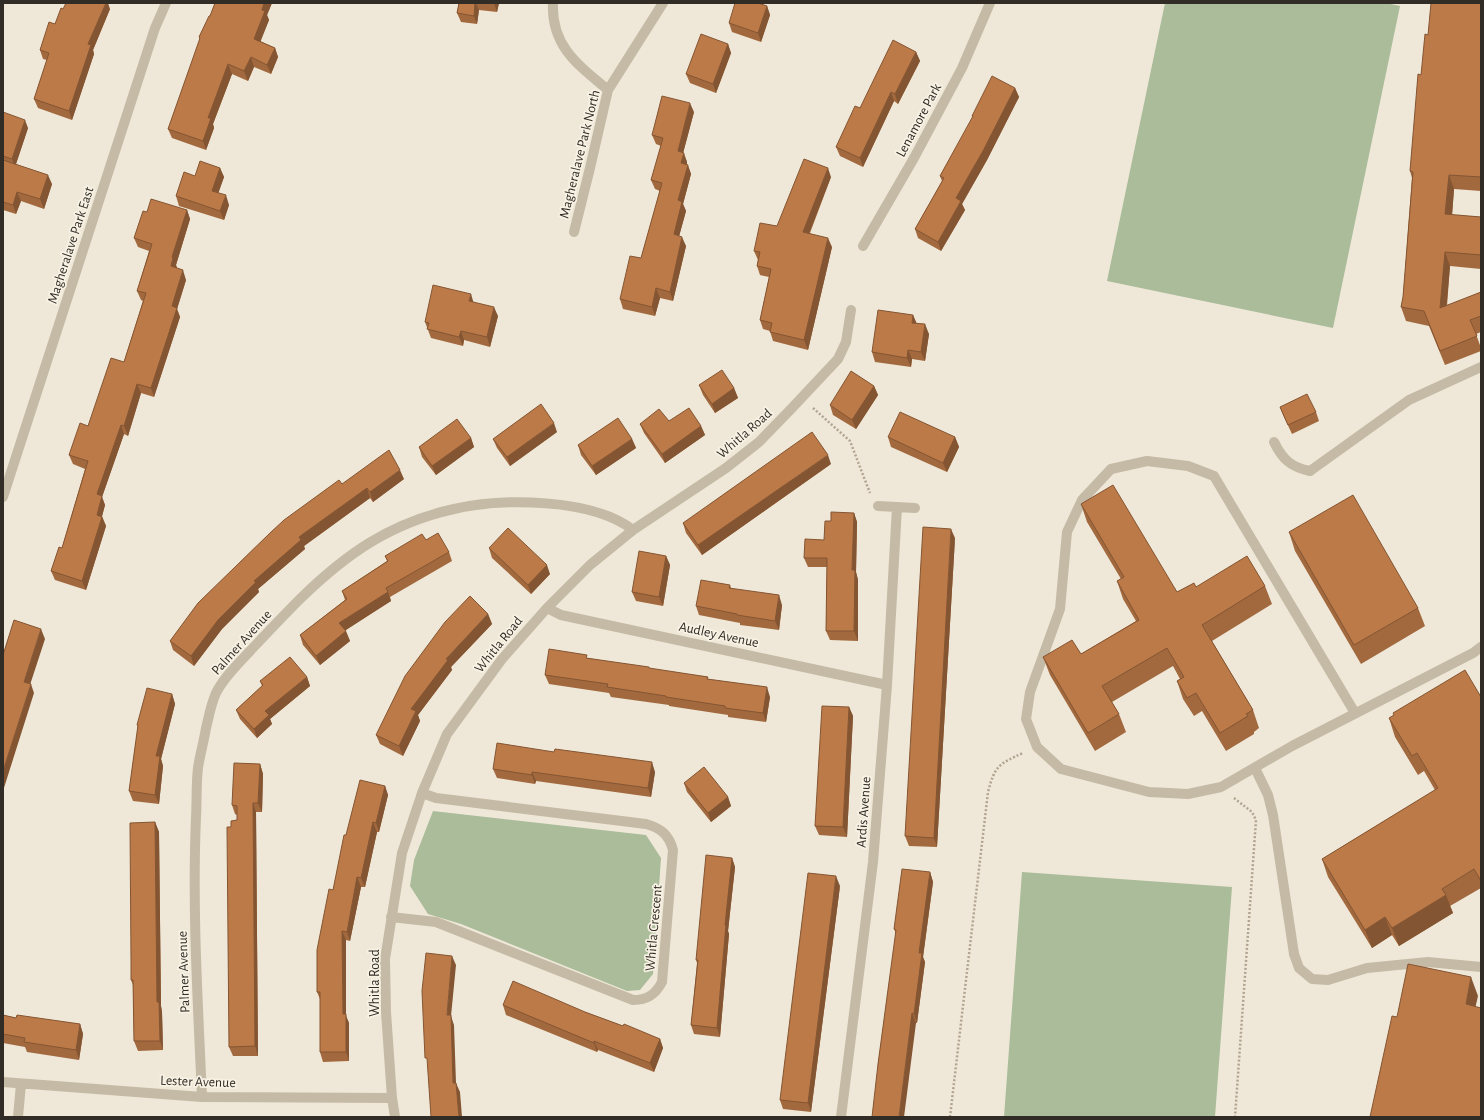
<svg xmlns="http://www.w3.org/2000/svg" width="1484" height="1120" font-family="'Alegreya Sans',sans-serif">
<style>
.green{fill:#aabc99}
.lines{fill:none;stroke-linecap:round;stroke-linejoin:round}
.path{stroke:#b1a490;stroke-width:2.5;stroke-dasharray:2 2;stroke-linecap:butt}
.lane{stroke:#c5baa5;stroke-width:10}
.street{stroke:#c5baa5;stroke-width:10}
.wall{fill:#a2693e}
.shaded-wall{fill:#845532}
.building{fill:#bc7a48;stroke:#845532}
.labels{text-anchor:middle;stroke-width:3.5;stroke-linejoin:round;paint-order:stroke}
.street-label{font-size:14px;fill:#322c26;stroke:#f7f2e4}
</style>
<rect width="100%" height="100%" fill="#efe8d8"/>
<path class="green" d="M1165,3H1386L1400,6L1333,328L1107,281Z
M433,811L646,835L661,858L653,974L640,990L627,991L461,924L428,914L410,886L414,860Z
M1022,872L1232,887L1215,1117H1004Z"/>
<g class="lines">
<path class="path" d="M813,408L850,441L870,493
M1234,798L1252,812L1256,820L1235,1117
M950,1117L988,792C995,765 999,764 1023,753"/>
<path class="lane" d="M1274,442C1283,460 1291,467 1310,471
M1355,713L1214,476L1188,466L1147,461L1111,469L1082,500L1067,532L1060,609L1030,692L1026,719L1037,747L1061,769L1149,792L1188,794L1221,787L1292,746L1473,653L1481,647
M1255,768L1268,795L1273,815L1294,954"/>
<path class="street" d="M553,3C551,46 578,65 608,90
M574,232L590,168L608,90L663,3
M863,246L914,158L962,68L990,3
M1310,471L1409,400L1481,367
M3,497L155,28L166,3
M878,506L915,508
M547,608L561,615L887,685
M391,917L436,922L633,1000C647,1000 655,995 662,982L673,850C669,835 661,828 646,824L436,798L422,793
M1294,954L1299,968L1312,979L1328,980L1367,968L1428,962L1481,967
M3,1082L202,1097L392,1098
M202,1097C198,1004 192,910 196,817C197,801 196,784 198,768C200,754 204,741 206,728C209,716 211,704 216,693C224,677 238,664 250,651C267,633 283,616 300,599C346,554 390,523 454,509C502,498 592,498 633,530
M18,1117L21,1084
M395,1117L392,1098L386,1012L385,959L402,853L422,793L447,734L502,659L547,608L590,565L633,530L726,468L759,442L792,408L838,359L846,342L851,310
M841,1117L873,862L887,685L897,507"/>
</g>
<path class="wall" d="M215,3H272L267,15L269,20L260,41L275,48L278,57L271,74L254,67L248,81L232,74L213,124L214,128L206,150L172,138L168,129L200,40L199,37L210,16Z
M459,3H499L497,12L479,10L477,24L461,22L457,13Z
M1481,3V191L1454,189L1452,215L1481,217V269L1450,266L1447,306L1481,292V332L1476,334L1481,348V351L1445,365L1429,326L1406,321L1401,307L1403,297L1412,178L1410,171L1421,75L1428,35Z
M767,6L770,15L761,42L732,32L729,23Z
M63,9H110L93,50L94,54L72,120L38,108L34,99L47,60L43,59L40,50Z
M728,44L731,53L716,93L690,83L686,74Z
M916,52L920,61L898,104L894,101L863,167L840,156L836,147L860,108Z
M1015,88L1019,97L987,160L962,204L965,210L941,251L918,238L915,229L942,181L940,176L973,118L972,116Z
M3,112L28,128L16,164L52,184L44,209L21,201L16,214L3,210Z
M694,112L683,153L687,162V164L691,174L683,204L686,211L679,236L686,246L673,301L660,298L655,316L623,309L620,299L641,258L660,191L655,189L651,180L661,146L656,144L652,135Z
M220,168L224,177L218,193L229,205L224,220L179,206L176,196L195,176Z
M831,177L810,233L832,247L808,350L773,341L770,331L763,329L760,320L769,277L760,275L757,266L758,260L754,251L777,226Z
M187,210L190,219L176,265V268L186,280L177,309L180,317L154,397L141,393L128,436L124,434L102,497L105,505L102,516L106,526L86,590L55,580L51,571L62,548L85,469L73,464L69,455L88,426L124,362L143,301L141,300L137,291L149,251L138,247L134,238L147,212Z
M473,302L498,316L490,347L464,340L463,346L431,338L425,322Z
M913,315L916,323L929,334L925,361L912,359L911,367L875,362L872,352Z
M699,385L734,388L738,398L715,413L703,395Z
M874,386L878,395L856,429L833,415L830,405Z
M1280,407L1316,412L1319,421L1292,434L1284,417Z
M669,421L701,426L705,435L665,463L644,433L640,424Z
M557,432L510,466L497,448L493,439Z
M888,437H955L959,447L947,472L891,447Z
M471,438L474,447L436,475L422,457L419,447Z
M632,439L636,448L596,475L581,455L578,445Z
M831,464L702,555L686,533L683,523Z
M404,479L373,502L370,498L304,546L305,549L258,589L259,592L222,629L194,666L173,650L170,641L342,484Z
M1081,504L1177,592L1196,587L1265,586L1272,604L1212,641L1253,710L1259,728L1254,732V734L1226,751L1202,711L1194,716L1183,699L1177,681L1180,679L1173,666L1112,702L1119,714L1126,732L1095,751L1050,675L1043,657L1081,654L1136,621L1123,599L1117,581L1121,579L1087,522Z
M854,513L857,522L856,572L858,580V641L830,640L826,631L827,567H808L804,558L824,540L831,521Z
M1289,532L1418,608L1425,626L1361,664L1295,551Z
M955,538L937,847L909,846L905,836Z
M426,540L449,552L452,561L390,597L391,601L345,630L350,641L320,665L303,645L300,635L345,600L342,591L387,561L385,556Z
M489,548L550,574L531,594L492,558Z
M666,556L670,565L663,606L636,601L632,592Z
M730,585L731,588L782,605L779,630L740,625V623L699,615L696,606Z
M488,614L492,624L451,667L452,670L418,715L420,721L403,756L380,744L376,735Z
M588,658L650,669L708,677V679L770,697L766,722L728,717V715L669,706V705L611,697L609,693L549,684L545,675Z
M307,677L310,686L270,719L272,724L257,738L240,719L236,710L262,686L260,681Z
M172,694L175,704L161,759L163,766L159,804L133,801L129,791L138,727L137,725Z
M1481,697V888L1450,906L1453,913L1399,946L1392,935L1372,948L1328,877L1322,859L1435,790L1424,771L1418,775L1395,737L1389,718Z
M849,707L853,716L847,837L819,835L815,826Z
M260,764L263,774L262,812H256L258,1056H233L229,1047L231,827L237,820V815L235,814L232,805Z
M493,769L655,772L651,797L536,781L535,784L497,778Z
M684,783L728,797L731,806L711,822L687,792Z
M385,786L388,795L379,832H377L365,887H361L350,941L346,940V1016L349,1023V1061L323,1062L320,1052V999L317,992L333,890L346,835Z
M155,822L159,832L161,1006L162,1012L163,1050L138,1051L134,1041L133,985L131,980Z
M732,858L735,867L728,931L729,934L720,1037L694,1034L691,1025L697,963L696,960Z
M930,872L933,882L923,957L925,962L917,1023H916L878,1064L896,934L894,929Z
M840,886L811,1112L783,1109L780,1100Z
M503,1005L585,1012L623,1026L660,1039L663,1048L654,1072L598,1050L597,1052L506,1015Z
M3,1015L16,1018L80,1024L83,1034L79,1060L27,1052L25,1047L3,1043Z"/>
<path class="shaded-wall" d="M106,3H108L110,9L93,50L94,54L72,120L69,111L88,44Z
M264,3H272L267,15L269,20L258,48L254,39L262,10Z
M475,3H476L479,10L477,24L474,16Z
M494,3H499L497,12Z
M767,6L770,15L761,42L758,33Z
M728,44L731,53L716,93L713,84Z
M275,48L278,57L271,74L267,65Z
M916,52L920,61L898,104L895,94Z
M251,57L254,67L248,81L244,71Z
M228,64L232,74L213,124L214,128L206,150L203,141L208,118Z
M1015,88L1019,97L987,160L962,204L965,210L941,251L938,242L956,198Z
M891,92L894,101L863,167L860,158Z
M690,103L694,112L681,161L678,151Z
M25,120L28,128L15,167L12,159Z
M684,153L687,162L685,172L681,163Z
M688,165L691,174L683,204L686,211L677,244L674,234L678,200Z
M220,168L224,177L216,200L212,191Z
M828,168L831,177L806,241L803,232Z
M48,175L52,184L44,209L40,199Z
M1449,175L1454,189L1451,229L1445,214Z
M17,192L21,201L16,214L13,205Z
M226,195L229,205L224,220L220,211Z
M187,210L190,219L176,265L177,267L174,276L171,266L172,257Z
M682,237L686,246L673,301L670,292Z
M828,238L832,247L808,350L804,340Z
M1445,252L1450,266L1445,323L1440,308Z
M183,270L186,280L177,309L180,317L154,397L151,388L172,306Z
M656,288L660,298L655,316L652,307Z
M471,294L474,304L469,301Z
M494,307L498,316L490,347L487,337Z
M913,315L917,324L912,323Z
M925,324L929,334L925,361L921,352Z
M461,331L464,340L463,346L459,337Z
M908,350L912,359L911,367L907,358Z
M137,384L141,393L128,436L124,426Z
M874,386L878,395L856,429L852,420Z
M734,388L738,398L715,413L712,404Z
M554,423L557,432L510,466L507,457Z
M121,425L124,434L102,497L105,505L100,524L97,515V494Z
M701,426L705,435L665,463L662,454Z
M955,437L959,447L947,472L943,463Z
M471,438L474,447L436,475L432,466Z
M632,439L636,448L596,475L592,466Z
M828,455L831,464L702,555L698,545Z
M400,470L404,479L373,502L370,492Z
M367,488L370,498L304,546L305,549L258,589L259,592L222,629L194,666L191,656L218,620L254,581L299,537Z
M854,513L857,522L856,572L858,580V641L854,631L852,570Z
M102,517L106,526L86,590L82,581Z
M951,529L955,538L937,847L934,838Z
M666,556L670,565L663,606L659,597Z
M547,565L550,574L531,594L528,585Z
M388,592L391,601L343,632L339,623Z
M779,595L782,605L779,630L775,621Z
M488,614L492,624L451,667L452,670L418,715L420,721L403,756L399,746L411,709L446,659Z
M41,629L45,639L28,691L24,682Z
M346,631L350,641L320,665L316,656Z
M307,677L310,686L270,719L272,724L257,738L254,729L265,711Z
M31,684L34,693L3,791V771Z
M767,687L770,697L766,722L763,713Z
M172,694L175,704L161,759L163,766L159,804L155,795L156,756Z
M849,707L853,716L847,837L843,827Z
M652,762L655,772L651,797L648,788Z
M260,764L263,774L262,812L258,803Z
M532,772L536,781L535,784L532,775Z
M385,786L388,795L379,832L376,823Z
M728,797L731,806L711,822L708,813Z
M253,803L256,812L258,1056L255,1046Z
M155,822L159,832L161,1006L162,1012L163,1050L160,1041L157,1002Z
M373,822L377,832L365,887L361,878Z
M732,858L735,867L728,931L729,934L720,1037L717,1028L725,925Z
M930,872L933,882L923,957L925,962L917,1023L914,1014L919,953Z
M836,876L840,886L811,1112L808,1103Z
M357,877L361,887L350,941L347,932Z
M1446,895L1453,913L1399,946L1392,928Z
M1385,917L1392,935L1372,948L1365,930Z
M342,931L346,940V1016L349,1023V1061L346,1052L343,1014Z
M452,956L456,965L451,1016L454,1025L456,1083L460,1092L462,1117H459L453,1083L447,1015Z
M1471,977L1478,996L1472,1022L1466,1004Z
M912,1013L916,1023L904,1117H899Z
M80,1024L83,1034L79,1060L76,1050Z
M660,1039L663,1048L654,1072L650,1063Z
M594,1041L598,1050L597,1052L594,1043Z"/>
<path class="building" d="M66,3H106L88,44L91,45L69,111L34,99L49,53L40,50L49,22L55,24L61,8L63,9Z
M215,3H264L262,10L265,11L254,39L275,48L267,65L251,57L244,71L228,64L208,118H211L203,141L168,129L200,38L199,37L209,16H210Z
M459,3H475L474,16L457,13Z
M735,3H758L767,6L758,33L729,23Z
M1431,3H1481V177L1449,175L1445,214L1481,217V255L1445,252L1440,308L1481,292V316L1470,320L1477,336L1440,351L1424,311L1401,307L1403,297L1413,172L1410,171L1418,74L1421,75L1425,34L1428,35Z
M701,34L728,44L713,84L686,74Z
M893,40L916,52L895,94L891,92L860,158L836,147L855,106L860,108Z
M992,76L1015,88L983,151L956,198L961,201L938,242L915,229L944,178L940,176L973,116H972Z
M662,96L690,103L678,151L684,153L681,163L688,165L678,200L682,202L674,234L682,237L670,292L656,288L652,307L620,299L630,256L641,258L662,183L651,180L663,138L652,135Z
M3,112L25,120L12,159L3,156Z
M804,159L828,168L803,232L828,238L804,340L770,332L772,323L760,320L771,269L757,266L760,252L754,251L760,223L777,226Z
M3,160L48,175L40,199L17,192L13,205L3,202Z
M200,161L220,168L212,191L226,195L220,211L176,196L184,172L195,176Z
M151,199L187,210L172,257L173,258L171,266L183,270L172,306L177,308L151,388L137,384L124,426L121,425L97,494L102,496L97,515L102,517L82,581L51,571L59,547L62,548L88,461L69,455L80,423L88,426L111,358L124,362L146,293L137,291L152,244L134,238L143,211L147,212Z
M433,285L471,294L469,301L494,307L487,337L461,331L459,337L427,329L429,323L425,322Z
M878,310L913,315L912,323L925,324L921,352L908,350L907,358L872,352Z
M722,370L734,388L712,404L699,385Z
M851,371L874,386L852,420L830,405Z
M1307,394L1316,412L1288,425L1280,407Z
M541,404L554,423L507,457L493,439Z
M689,408L701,426L662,454L640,424L659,409L669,421Z
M900,412L955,437L943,463L888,437Z
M618,418L632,439L592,466L578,445Z
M457,419L471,438L432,466L419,447Z
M812,432L828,455L698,545L683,523Z
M389,450L400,470L370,492L367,488L299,537L301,540L254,581L256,582L218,620L191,656L170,641L198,603L270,533L284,520L339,480L342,484Z
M1113,485L1177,592L1194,583L1196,587L1247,556L1265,586L1202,625L1253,710L1246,714L1248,716L1220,733L1196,693L1187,698L1177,681L1184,677L1167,648L1102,686L1119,714L1088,733L1043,657L1072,640L1081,654L1139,620L1117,581L1124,577L1081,504Z
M1353,495L1418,608L1354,645L1289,532Z
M831,512L854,513L852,570H855L854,631H826L827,558H804L805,539L824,540L825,521H831Z
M923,527L951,529L934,838L905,836Z
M508,528L547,565L528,585L489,548Z
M438,533L449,552L386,588L388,592L339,623L346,631L316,656L300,635L347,599L342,591L388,561L385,556L422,534L426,540Z
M639,551L666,556L659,597L632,592Z
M701,580L730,585L729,588L779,595L775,621L737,615V614L696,606Z
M470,596L488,614L446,659L448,660L411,709L416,711L399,746L376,735L405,676L445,622Z
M14,620L41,629L24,682L31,684L3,771V655Z
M549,649L587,655L586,658L649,667V668L708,677L707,679L767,687L763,713L725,708V706L666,697V696L607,687L608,684L545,675Z
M290,657L307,677L265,711L269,715L254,729L236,710L263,685L260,681Z
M1465,670L1481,697V881L1474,869L1442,889L1446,895L1392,928L1385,917L1365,930L1322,859L1438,788L1417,753L1412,756L1389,718L1394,715L1393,713Z
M147,688L172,694L156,756H160L155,795L129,791L138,725H137Z
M822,706L849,707L843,827L815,826Z
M497,743L554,752L555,749L652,762L648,788L532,772V775L493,769Z
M234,763L260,764L258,803H253L255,1046L229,1047L227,827H231V821L237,820V806L232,805Z
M704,767L728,797L708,813L684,783Z
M360,780L385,786L376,823L373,822L361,878L357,877L347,932L342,931L343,1014H346V1052H320V992H317V950L329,889L333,890L344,835H346Z
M155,822L157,1002H159L160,1041H134L133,980H131V961L130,823Z
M706,855L732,858L725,925H726L717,1028L691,1025L698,960H696Z
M902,869L930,872L919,953H922L914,1014L912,1013L899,1117H872L878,1064L896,930L894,929Z
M808,873L836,876L808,1103L780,1100Z
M426,953L452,956L447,1015H451L453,1083H456L459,1117H431L427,1058H425L422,991Z
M1408,964L1471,977L1466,1004L1481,1008V1117H1370L1392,1016L1397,1017Z
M513,981L585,1012L623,1026L624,1024L660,1039L650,1063L594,1041V1043L503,1005Z
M3,1015L16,1018L17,1015L80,1024L76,1050L24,1042L25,1038L3,1034Z"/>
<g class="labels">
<g class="street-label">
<text transform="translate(918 120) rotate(-62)" y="5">Lenamore Park</text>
<text transform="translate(579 154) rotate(-76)" y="5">Magheralave Park North</text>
<text transform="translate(70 245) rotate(-72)" y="5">Magheralave Park East</text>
<text transform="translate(744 433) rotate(-41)" y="5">Whitla Road</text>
<text transform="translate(719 634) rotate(12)" y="5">Audley Avenue</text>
<text transform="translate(241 642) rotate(-48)" y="5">Palmer Avenue</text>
<text transform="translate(498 644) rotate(-51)" y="5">Whitla Road</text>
<text transform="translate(863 812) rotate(-86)" y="5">Ardis Avenue</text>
<text transform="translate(653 928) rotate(-85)" y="5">Whitla Crescent</text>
<text transform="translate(183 972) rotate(-92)" y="5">Palmer Avenue</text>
<text transform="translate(374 983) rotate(-90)" y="5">Whitla Road</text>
<text transform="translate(198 1081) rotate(2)" y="5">Lester Avenue</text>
</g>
</g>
<rect width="1484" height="1120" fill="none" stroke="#322c26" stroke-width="8"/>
</svg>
